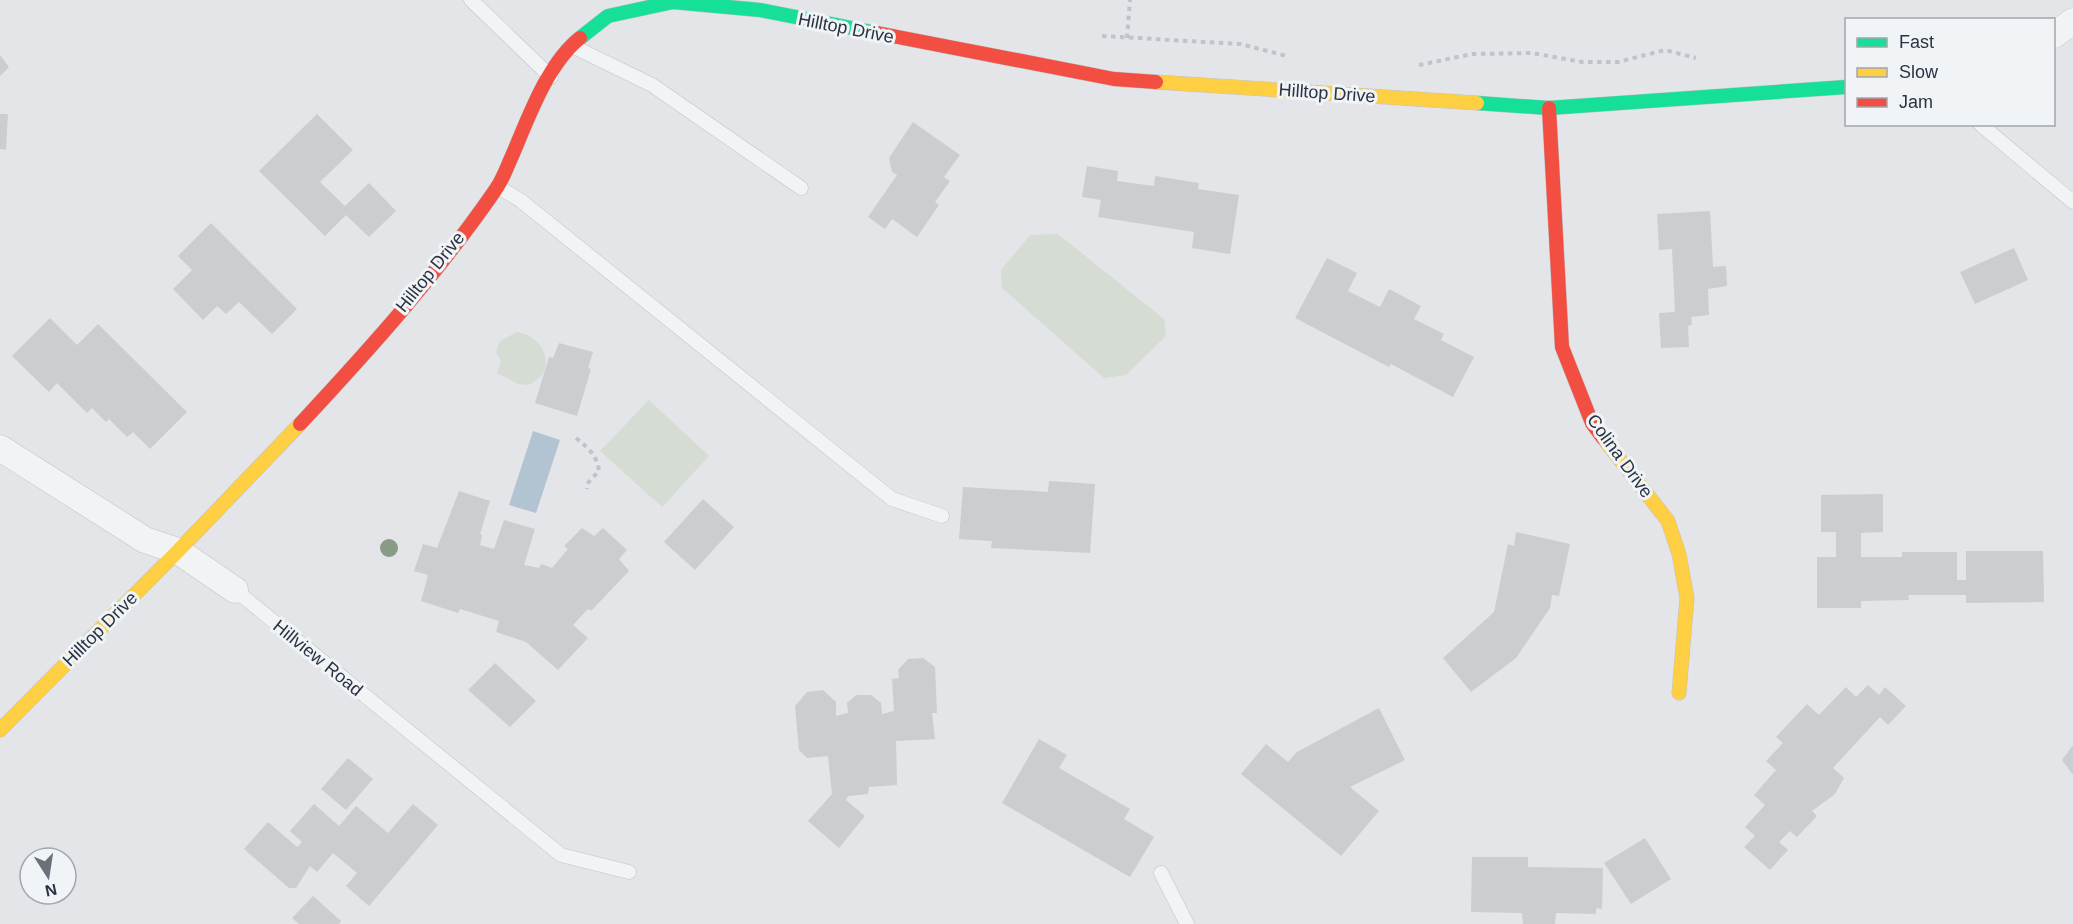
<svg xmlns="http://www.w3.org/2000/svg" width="2073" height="924" font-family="Helvetica,sans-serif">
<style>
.park{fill:#d4dcd4}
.water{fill:#b2c3d2}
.building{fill:#cbcdd0}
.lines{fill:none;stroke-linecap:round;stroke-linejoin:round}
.lane-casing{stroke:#c1c3c6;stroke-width:15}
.street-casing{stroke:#c1c3c6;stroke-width:27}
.fast-casing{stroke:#c1c3c6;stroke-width:15}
.slow-casing{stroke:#c1c3c6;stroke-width:15}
.jam-casing{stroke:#c1c3c6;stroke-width:15}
.path{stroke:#c2c3c8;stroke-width:4;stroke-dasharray:4.5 4.5;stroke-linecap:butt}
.lane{stroke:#f2f3f5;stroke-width:14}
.street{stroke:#f2f3f5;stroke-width:26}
.fast{stroke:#16e098;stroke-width:14}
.slow{stroke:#ffcf43;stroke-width:14}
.jam{stroke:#f24e42;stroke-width:14}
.tree{fill:#899a87}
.labels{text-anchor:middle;stroke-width:6;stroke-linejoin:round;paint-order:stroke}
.street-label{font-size:18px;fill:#2a3341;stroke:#f1f4f7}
</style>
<rect width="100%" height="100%" fill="#e3e5e8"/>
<path class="park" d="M1058,234L1164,319L1166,336L1126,375L1104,378L1002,288L1001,270L1030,235Z
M517,332C546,337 559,372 528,385L518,384L497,373L501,362L496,352L500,341Z
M649,400L709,456L662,507L600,451Z"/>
<path class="water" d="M533,431L560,440L536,513L509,505Z"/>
<path class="building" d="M0,55L9,67L0,76Z
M0,114H8L6,150L0,149Z
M317,114L353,150L320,182L345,206L369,183L396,211L369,237L346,215L325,236L259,171Z
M913,122L960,155L944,177L950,181L935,202L939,205L917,237L892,219L885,229L868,217L897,175L892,172L889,158Z
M1087,166L1118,171L1117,181L1154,186L1155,176L1199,183L1198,189L1239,195L1230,254L1192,248L1194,232L1098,217L1101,200L1082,197Z
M1710,211L1713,267L1726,266L1727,286L1708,289L1709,315L1691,317L1692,325L1688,326L1689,347L1661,348L1659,313L1675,312L1672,249L1659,250L1657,214Z
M211,223L297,309L272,334L239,302L226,314L217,306L203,320L173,289L192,270L178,256Z
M2014,248L2028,280L1975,304L1960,272Z
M1327,258L1357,273L1348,291L1380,307L1389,289L1421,306L1414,319L1444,334L1441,340L1474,357L1453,397L1391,364L1389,367L1295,318Z
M50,318L77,345L98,324L187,412L150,449L133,432L127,437L109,419L106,422L92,408L87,413L57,383L49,392L12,356Z
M559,343L593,352L588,368L591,369L577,416L535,403L549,357L553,358Z
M1049,481L1095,484L1090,553L991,548L992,541L959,539L963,487L1048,492Z
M459,491L490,501L480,534L482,535L480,545L494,549L504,520L535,529L524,565L539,568L541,564L552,568L568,549L564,546L582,528L594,536L603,528L627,550L619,559L629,571L591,611L588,609L573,625L588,638L558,670L526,642L496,632L499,621L460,609L458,613L421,601L428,575L414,571L423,544L437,548Z
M1883,494V532L1861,533V557H1902V552H1957V580H1966V551H2043L2044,602L1966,603V595H1908L1909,600L1861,601V608H1817V557H1836V532H1821V495Z
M703,499L734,527L695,570L664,542Z
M1516,532L1570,544L1559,596L1552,595L1550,608L1516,658L1471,692L1443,658L1494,612L1508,544L1514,546Z
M923,658L935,667L937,713H932L935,739L896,741L897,785L869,787L868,794L848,796L846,800L865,816L839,848L808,821L832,794L828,756L807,758L799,750L795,706L807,692L823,690L836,702V716L848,713L847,703L856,695H871L881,703L882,714L894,711L892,679L899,678L898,670L908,659Z
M495,663L536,701L510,727L468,690Z
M1868,685L1879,695L1885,687L1906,706L1888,725L1880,717L1833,768L1844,778L1835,794L1812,811L1817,816L1797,837L1790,831L1779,842L1788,850L1770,870L1744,847L1755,836L1745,827L1765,805L1754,795L1776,770L1766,761L1783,743L1776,737L1807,704L1819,715L1846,687L1856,697Z
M1379,708L1405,760L1350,787L1379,811L1341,856L1241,774L1266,744L1288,762L1297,752Z
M1039,739L1067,755L1059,768L1130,809L1124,819L1154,837L1130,877L1002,803Z
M2073,745V775L2062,760Z
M348,758L373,779L346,810L321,789Z
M314,804L339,826L356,806L388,833L413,804L438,825L369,906L346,886L357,873L333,853L317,872L310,866L296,888H289L244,849L268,822L297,847L302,842L290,831Z
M1645,838L1671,879L1631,904L1604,863Z
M1472,857H1528V867L1603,868L1602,909L1596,908V914L1556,913L1555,924H1523L1522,913L1471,912Z
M313,896L341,921L339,924H299L292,918Z"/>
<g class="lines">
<defs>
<path id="lane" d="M471,0L551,77
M572,46L652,85L801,188
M1980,124L2073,202
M498,187L520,200L892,499L942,516
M235,590L561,855L629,872
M1161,873L1187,924"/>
<path id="street" d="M2054,35L2073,21
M0,448L145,540L178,551L235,590"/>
<path id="fast" d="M580,38L608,16L673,2L760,10L877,33
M1477,103L1549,108L1846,87"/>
<path id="slow" d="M1156,82L1477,103
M1603,438L1668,521L1679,554L1687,598L1679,693
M0,730L178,551L300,424"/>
<path id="jam" d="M877,33L1114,79L1156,82
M1549,108L1562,347L1592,423L1603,438
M300,424C369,350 439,272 496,189C503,179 507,167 512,156C528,119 547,64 580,38"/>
</defs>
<use href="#lane" class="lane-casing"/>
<use href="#street" class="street-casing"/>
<use href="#fast" class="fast-casing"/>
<use href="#slow" class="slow-casing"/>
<use href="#jam" class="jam-casing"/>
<path class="path" d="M1102,36L1240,44L1287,56
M1127,38L1130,0
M1419,65L1472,54L1532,53L1582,62H1618L1665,50L1696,58
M576,438C588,448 597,455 599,471L587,484V489"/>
<use href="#lane" class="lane"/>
<use href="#street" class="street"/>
<use href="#fast" class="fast"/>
<use href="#slow" class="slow"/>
<use href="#jam" class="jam"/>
</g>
<circle class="tree" cx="389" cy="548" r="9"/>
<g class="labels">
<g class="street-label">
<text transform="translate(846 28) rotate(11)" y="6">Hilltop Drive</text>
<text transform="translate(1327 93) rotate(4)" y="6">Hilltop Drive</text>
<text transform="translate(430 272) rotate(-51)" y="6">Hilltop Drive</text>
<text transform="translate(1620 456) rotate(54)" y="6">Colina Drive</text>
<text transform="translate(100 629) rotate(-45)" y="6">Hilltop Drive</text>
<text transform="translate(318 658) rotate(39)" y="6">Hillview Road</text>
</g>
</g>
<rect x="1845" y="18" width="210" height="108" fill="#f1f4f7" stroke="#a1a7ae" stroke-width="1.5"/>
<rect x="1857" y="38" width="30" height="9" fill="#16e098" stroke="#a1a7ae" stroke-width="1.5"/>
<text x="1899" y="48" font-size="18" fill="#2a3341">Fast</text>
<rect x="1857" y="68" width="30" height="9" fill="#ffcf43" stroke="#a1a7ae" stroke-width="1.5"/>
<text x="1899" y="78" font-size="18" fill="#2a3341">Slow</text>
<rect x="1857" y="98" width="30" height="9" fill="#f24e42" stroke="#a1a7ae" stroke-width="1.5"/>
<text x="1899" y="108" font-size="18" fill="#2a3341">Jam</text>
<g transform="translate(48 876) rotate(168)"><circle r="28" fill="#f1f4f7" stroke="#a1a7ae" stroke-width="1.5"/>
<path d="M0-4.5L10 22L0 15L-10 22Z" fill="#6b717b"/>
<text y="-9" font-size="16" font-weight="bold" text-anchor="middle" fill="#2a3341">N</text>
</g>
</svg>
